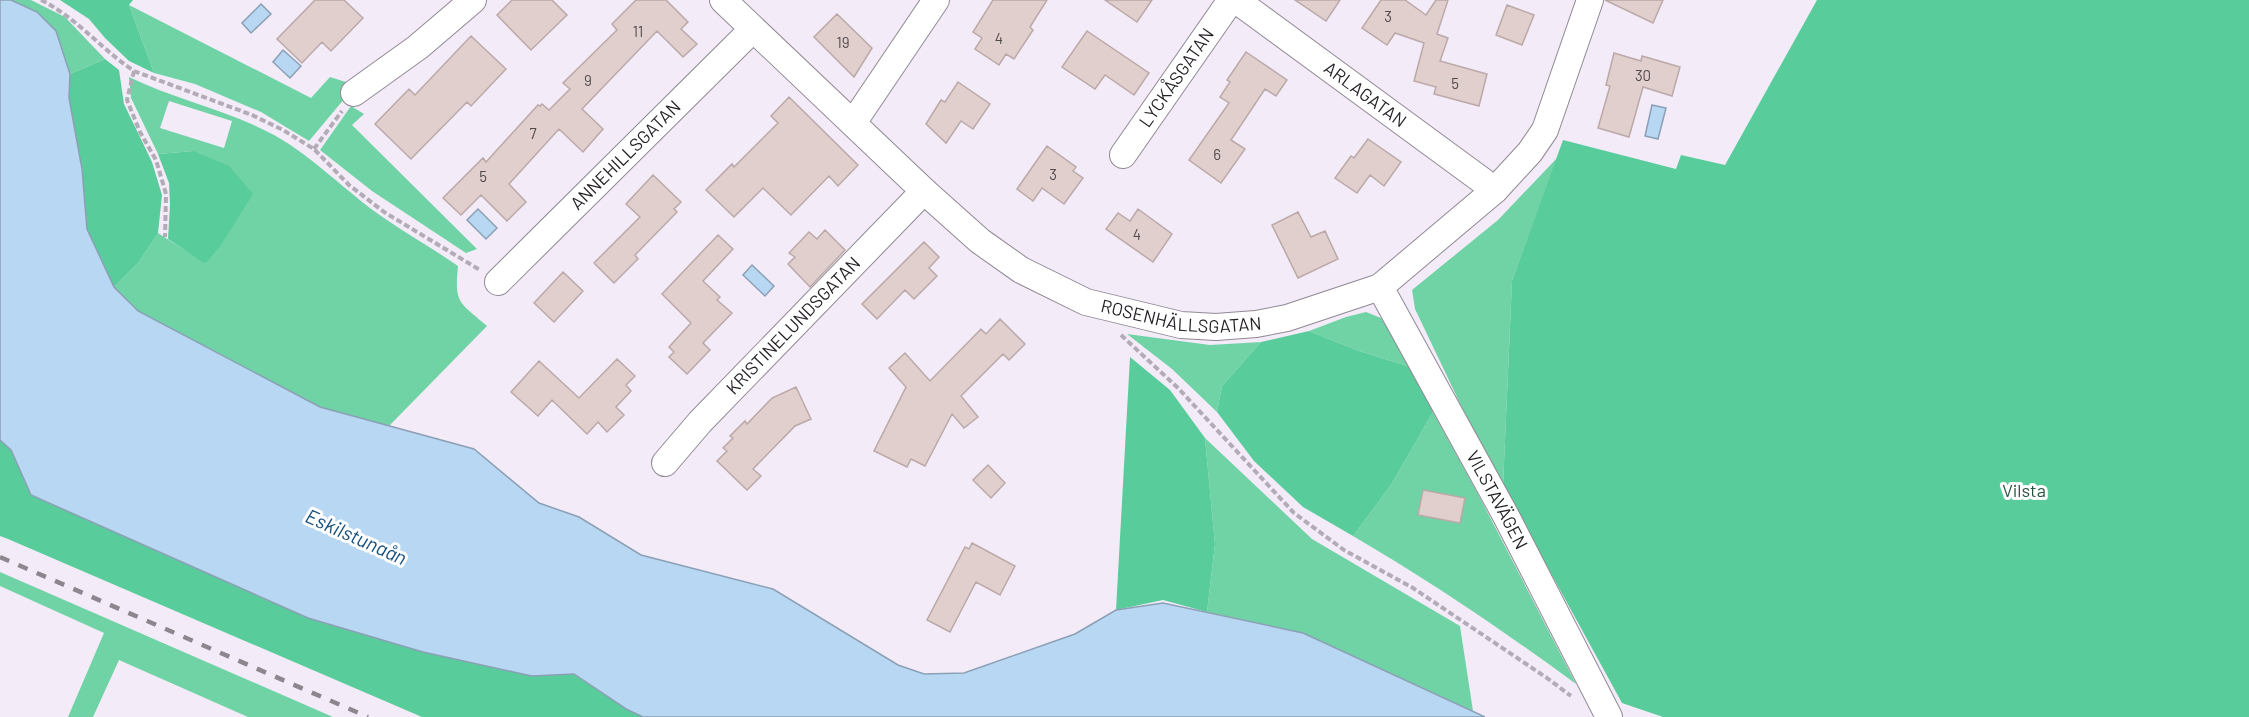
<svg xmlns="http://www.w3.org/2000/svg" width="2249" height="717" font-family="Barlow,sans-serif">
<style>
.green{fill:#6fd3a6;fill-rule:evenodd}
.forest{fill:#59cc9b}
.water{fill:#b8d7f3;stroke:#8ba0b5;stroke-width:1.5}
.building{fill:#e0cfcd;stroke:#baa9a8;stroke-width:1.5}
.lines{fill:none;stroke-linecap:round;stroke-linejoin:round}
.minor-casing{stroke:#918994;stroke-width:28}
.path{stroke:#b3acb6;stroke-width:4;stroke-dasharray:6 3;stroke-linecap:butt}
.minor{stroke:#fff;stroke-width:26}
.rail{stroke:#8d868f;stroke-width:4.5;stroke-dasharray:10 10;stroke-linecap:butt}
.labels{text-anchor:middle;stroke-width:6;stroke-linejoin:round;paint-order:stroke}
.number-label{font-size:15px;fill:#524b4e}
.street-label{font-size:18px;fill:#231f24;stroke:#fff}
.park-label{font-size:18px;fill:#255540;stroke:#fff}
.water-label{font-size:20px;font-style:italic;fill:#16507d;stroke:#fff}
</style>
<rect width="100%" height="100%" fill="#f4ebf8"/>
<path class="green" d="M12,0H31L65,17L105,59L70,74C56,29 56,21 12,0Z
M129,5L311,98L330,77L346,82L350,92L309,141L261,112L195,84L154,73Z
M129,77C176,100 228,110 274,135C315,158 346,192 384,218C408,235 434,249 458,266C454,305 460,302 487,326L389,426L320,407L138,311L114,287L139,262L158,233L206,264L193,151L158,154L131,98ZM169,101L232,121L224,148L160,128Z
M351,106L364,114L352,125L477,249L466,253L372,191L320,150Z
M1557,158L1512,281L1503,486L1477,439L1415,309L1412,290L1498,220Z
M1366,312L1381,318L1411,367L1359,351L1309,331L1346,317Z
M1127,334L1210,345L1261,342L1222,386L1217,412L1172,369Z
M1433,412L1479,496L1576,684C1504,631 1430,581 1353,536L1391,485Z
M1205,438L1312,539L1460,626L1473,711L1303,633L1207,612L1215,544Z
M0,572L333,717H248L119,660L93,717H68L104,633L0,586Z"/>
<path class="forest" d="M60,0H133L129,5L154,73L129,61L105,38L89,19Z
M1817,0H2249V717H1663L1622,703L1503,486L1512,281L1563,140L1676,169L1681,155L1725,165Z
M105,59L119,70L124,104L152,162L162,195L158,233L139,262L114,287L87,229L82,168L69,98L70,74Z
M193,151L229,166L253,194L221,245L205,264L168,239L170,205L169,183L158,154Z
M1309,331L1359,351L1411,367L1433,412L1391,485L1353,536L1303,507L1254,461L1217,412L1222,386L1261,342Z
M1130,357L1170,390L1205,438L1215,544L1207,612L1163,600L1116,610Z
M0,440L11,450L31,495L308,618L423,652L532,676L574,674L628,710L643,717H422L8,539L0,536Z"/>
<path class="water" d="M0,0H11L37,12L56,31L70,74L69,98L82,169L87,229L114,287L138,311L320,407L474,449L539,503L579,517L641,555L773,589L898,665L924,674L964,673L1075,634L1116,610L1163,603L1303,633L1485,717H643L628,710L574,674L532,676L423,652L308,618L31,495L11,450L0,440Z
M261,4L271,14L251,33L242,23Z
M283,50L301,66L290,78L273,62Z
M1652,105L1666,108L1658,139L1645,136Z
M478,209L497,228L486,239L467,220Z
M752,265L774,286L765,296L743,275Z"/>
<path class="building" d="M315,0H344L363,18L331,51L322,42L302,63L277,39Z
M512,0H552L567,15L531,50L497,15Z
M636,0H666L688,22L681,29L697,44L683,57L657,31L582,109L603,129L583,152L559,129L509,184L526,202L507,221L481,195L461,215L443,198L483,158L486,162L538,105L540,106L542,104L549,110L570,89L563,83L617,30L612,24Z
M993,0H1047L1030,27L1033,30L1014,59L1006,54L999,65L975,49L982,38L973,32Z
M1105,0H1152L1137,22Z
M1295,0H1340L1326,21Z
M1381,0H1405L1426,15L1436,0H1448L1437,34L1448,38L1440,61L1487,74L1479,106L1434,94L1436,87L1414,81L1424,43L1395,33L1387,45L1362,28Z
M1605,0H1663L1653,23Z
M1507,5L1534,15L1522,45L1496,35Z
M837,14L872,48L854,77L814,37Z
M1087,31L1149,73L1134,95L1105,75L1095,89L1062,67Z
M471,36L506,69L471,106L467,102L411,159L375,124L409,89L415,95Z
M1246,52L1287,80L1276,96L1265,89L1231,140L1245,149L1221,183L1189,160L1229,103L1220,97L1230,82L1227,80Z
M1614,53L1641,61L1642,56L1680,67L1672,96L1643,87L1629,137L1598,128L1610,86L1606,85Z
M958,82L990,104L973,129L961,121L946,143L926,124L941,100L945,102Z
M789,97L858,165L838,186L829,176L791,215L763,188L734,217L706,190L732,164L734,167L778,123L771,116Z
M1368,139L1401,162L1384,186L1370,175L1357,193L1335,178L1351,156L1354,158Z
M1047,146L1076,167L1073,171L1083,178L1064,204L1042,188L1033,201L1017,189Z
M653,175L681,202L674,209L677,212L635,255L638,259L614,283L594,263L640,217L626,204Z
M1138,209L1172,234L1153,262L1106,229L1118,213L1130,221Z
M1298,212L1311,237L1325,231L1338,259L1298,278L1272,225Z
M825,230L845,250L810,287L788,264L795,257L789,253L809,232L817,239Z
M718,235L733,249L703,281L720,297L717,300L732,313L703,343L710,350L687,374L669,357L674,352L669,347L691,323L662,294Z
M924,242L939,257L929,268L937,276L914,299L905,290L877,319L862,304Z
M563,272L583,291L554,322L534,303Z
M1000,319L1025,344L1009,360L1003,354L961,396L978,417L964,428L952,414L925,466L911,459L907,467L874,451L906,387L889,368L905,353L930,381L981,329L986,334Z
M617,359L635,376L626,385L631,391L616,407L624,415L607,432L598,422L587,434L552,400L538,416L511,392L539,361L579,398Z
M796,387L811,419L795,426L753,469L761,476L747,490L717,461L727,451L723,448L733,438L730,436L745,421L747,424L772,398Z
M988,465L1005,483L991,498L973,480Z
M1423,490L1465,498L1460,523L1418,515Z
M972,543L1015,566L1000,595L976,582L950,632L927,620L965,547L969,549Z"/>
<g class="lines">
<defs>
<g id="minor">
<path id="s1" d="M723,0L924,191L980,241L1021,270L1086,302L1181,325L1216,327L1256,324L1287,318L1380,287L1495,190L1530,152L1545,130L1590,0"/>
<path id="s2" d="M1236,0L1495,190"/>
<path d="M354,93L418,47L473,0"/>
<path d="M853,123L936,0"/>
<path id="s3" d="M1123,155L1231,0"/>
<path id="s4" d="M498,282L753,29"/>
<path id="s5" d="M1380,287L1506,516L1609,717"/>
<path id="s6" d="M665,463L700,422L924,191"/>
</g>
</defs>
<use href="#minor" class="minor-casing"/>
<path class="path" d="M41,0C77,18 101,49 134,71L252,115L283,130L314,149L349,185L384,212L480,270
M134,71L127,100L140,132L156,160L166,194L165,237
M314,149L342,111
M1121,335L1178,388L1294,513L1344,550L1413,588L1547,678L1571,696"/>
<use href="#minor" class="minor"/>
<path class="rail" d="M0,557L368,717"/>
</g>
<g class="labels">
<g class="number-label">
<text x="1388" y="22">3</text>
<text x="638" y="37">11</text>
<text x="999" y="44">4</text>
<text x="843" y="48">19</text>
<text x="1643" y="81">30</text>
<text x="588" y="86">9</text>
<text x="1455" y="89">5</text>
<text x="533" y="139">7</text>
<text x="1217" y="160">6</text>
<text x="1053" y="180">3</text>
<text x="483" y="182">5</text>
<text x="1137" y="240">4</text>
</g>
<g class="street-label">
<text dy="6" stroke="none"><textPath href="#s3" startOffset="94">LYCKÅSGATAN</textPath></text>
<text dy="6" stroke="none"><textPath href="#s2" startOffset="160">ARLAGATAN</textPath></text>
<text dy="6" stroke="none"><textPath href="#s4" startOffset="180">ANNEHILLSGATAN</textPath></text>
<text dy="6" stroke="none"><textPath href="#s1" startOffset="572">ROSENHÄLLSGATAN</textPath></text>
<text dy="6" stroke="none"><textPath href="#s6" startOffset="188">KRISTINELUNDSGATAN</textPath></text>
<text dy="6" stroke="none"><textPath href="#s5" startOffset="243">VILSTAVÄGEN</textPath></text>
</g>
<g class="park-label">
<text x="2024" y="497">Vilsta</text>
</g>
<g class="water-label">
<text transform="translate(356 537) rotate(24)" y="7">Eskilstunaån</text>
</g>
</g>
</svg>
